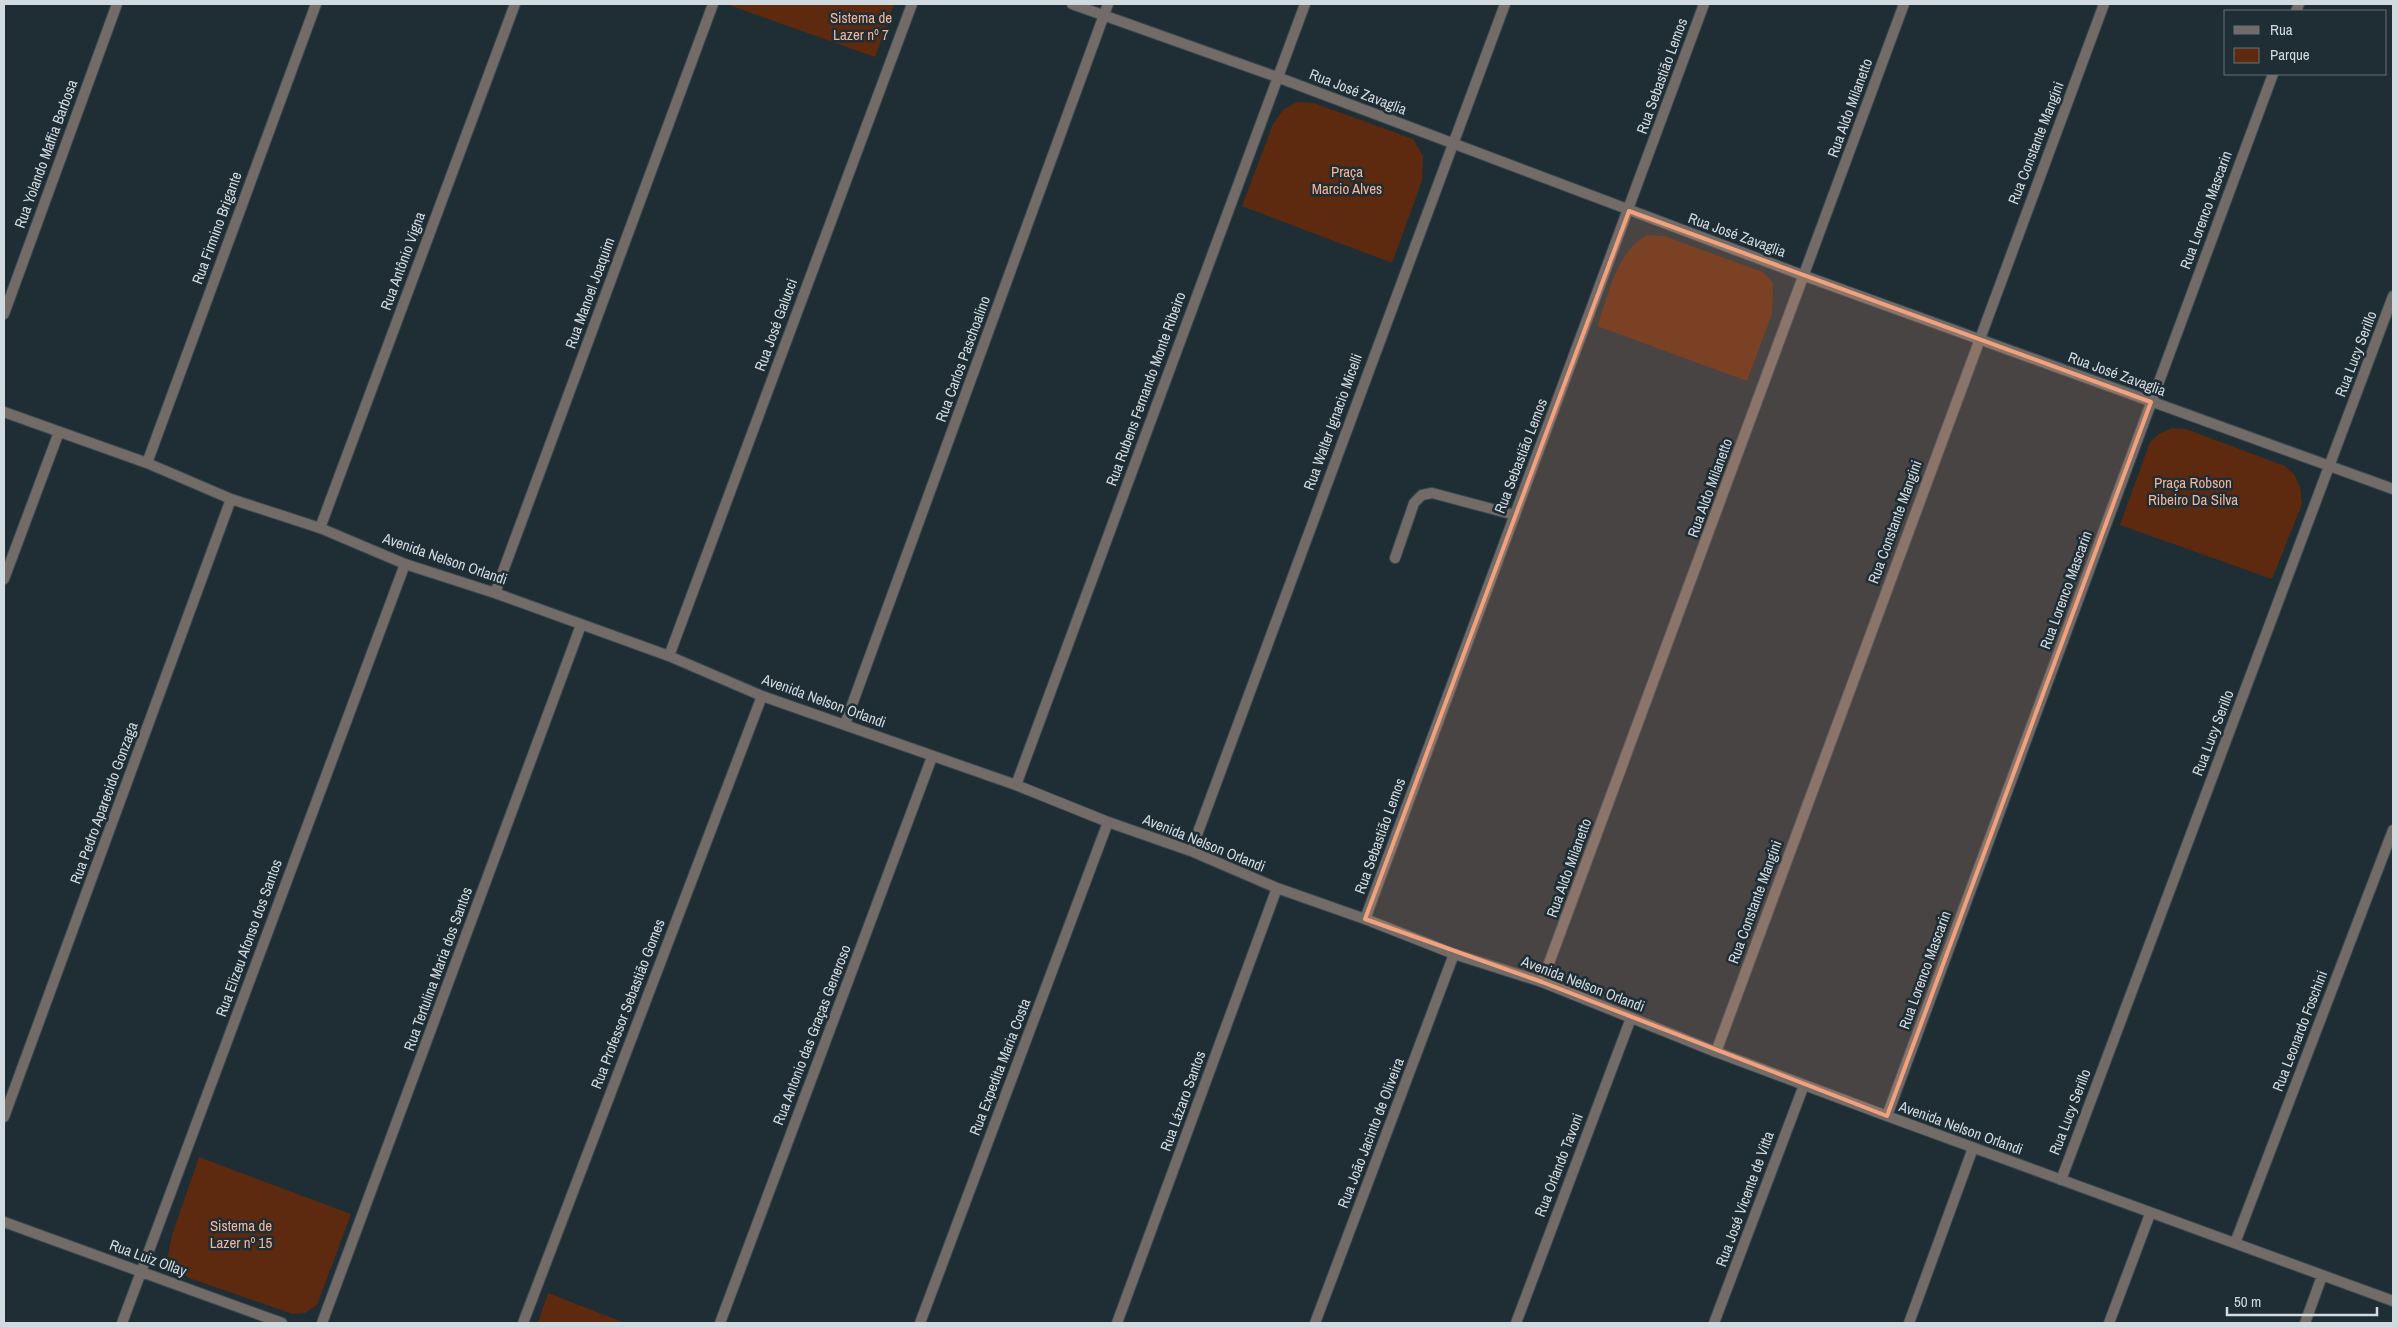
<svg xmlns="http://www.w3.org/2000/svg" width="2397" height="1327" font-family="'Archivo Narrow',sans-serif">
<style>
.green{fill:#5d2a10}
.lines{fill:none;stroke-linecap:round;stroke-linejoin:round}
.lane-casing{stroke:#3b4950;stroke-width:12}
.street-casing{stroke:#3b4950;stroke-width:12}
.lane{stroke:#726b67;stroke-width:10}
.street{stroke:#726b67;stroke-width:10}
.marked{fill:#f1a17c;fill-opacity:0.2;stroke:#f1a17c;stroke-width:4;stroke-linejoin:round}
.labels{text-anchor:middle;stroke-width:5;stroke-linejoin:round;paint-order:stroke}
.park-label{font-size:15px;fill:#f3b497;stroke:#1f2d35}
.street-label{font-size:15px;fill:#d1dadf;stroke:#1f2d35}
</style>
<rect width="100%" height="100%" fill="#1f2d35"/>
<path class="green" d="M726,4H894L875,57Z
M1297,102L1314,103L1413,139L1423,156L1422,181L1392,263L1242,206L1273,124L1284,109Z
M1647,235L1664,236L1763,272L1773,283L1772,314L1747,381L1597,326C1609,294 1616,252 1647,235Z
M2172,428L2186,429L2285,466L2294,474L2300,487L2302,504L2272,579L2120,525L2150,442L2159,434Z
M199,1157L351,1214L317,1305L305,1313L293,1314L189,1278L174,1267L168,1256L172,1235Z
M548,1293L625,1323H538Z"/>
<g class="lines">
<defs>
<path id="lane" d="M1395,558L1414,503L1422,495L1432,493L1515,515"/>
<path id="street" d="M1072,4L1277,77L1805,276L2393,489
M2296,11L2299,4
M4,314L117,4
M4,412L147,463L231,499L320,528L405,564L495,593L669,656L762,696L1016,785L1108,822L1191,851L1277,888L1365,919L1454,954L1542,982L1716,1052L1887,1116L2393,1301
M147,463L316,4
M320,528L515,4
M4,579L59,432
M495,593L713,4
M669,656L912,4
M845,724L1108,4
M1016,785L1305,4
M1191,851L1505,4
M1365,919L1704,4
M1542,982L1904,4
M1716,1052L2104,4
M1887,1116L2273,74
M4,1117L231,499
M2061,1180L2393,296
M4,1222L282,1323
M2235,1243L2393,830
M122,1323L405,564
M322,1323L581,625
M523,1323L762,696
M720,1323L932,757
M920,1323L1108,822
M1117,1323L1277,888
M1315,1323L1454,954
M1516,1323L1631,1018
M1714,1323L1804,1085
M1909,1323L1973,1148
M2109,1323L2150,1214
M2305,1323L2322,1276"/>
</defs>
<use href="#lane" class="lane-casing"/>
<use href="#street" class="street-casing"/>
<use href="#lane" class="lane"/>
<use href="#street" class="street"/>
</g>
<path class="marked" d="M1629,211L2151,402L1887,1116L1542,982L1365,919Z"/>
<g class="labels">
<g class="park-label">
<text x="861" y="23">Sistema de<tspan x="861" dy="17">Lazer nº 7</tspan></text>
<text x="1347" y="177">Praça<tspan x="1347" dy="17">Marcio Alves</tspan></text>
<text x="2193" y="488">Praça Robson<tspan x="2193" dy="17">Ribeiro Da Silva</tspan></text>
<text x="241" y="1231">Sistema de<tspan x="241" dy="17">Lazer nº 15</tspan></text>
</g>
<g class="street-label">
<text transform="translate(1662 76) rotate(-70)" y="5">Rua Sebastião Lemos</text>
<text transform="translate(1358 92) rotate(21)" y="5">Rua José Zavaglia</text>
<text transform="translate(1850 108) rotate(-70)" y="5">Rua Aldo Milanetto</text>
<text transform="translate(2036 143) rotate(-69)" y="5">Rua Constante Mangini</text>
<text transform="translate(46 154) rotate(-70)" y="5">Rua Yolando Maffia Barbosa</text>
<text transform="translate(2206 210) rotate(-70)" y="5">Rua Lorenco Mascarin</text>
<text transform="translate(217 228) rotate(-70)" y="5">Rua Firmino Brigante</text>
<text transform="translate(1737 235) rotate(20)" y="5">Rua José Zavaglia</text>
<text transform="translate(403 261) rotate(-70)" y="5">Rua Antônio Vigna</text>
<text transform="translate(590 293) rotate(-70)" y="5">Rua Manoel Joaquim</text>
<text transform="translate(776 325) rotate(-70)" y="5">Rua José Galucci</text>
<text transform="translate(2356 354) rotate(-69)" y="5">Rua Lucy Serillo</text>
<text transform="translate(963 359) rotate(-70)" y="5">Rua Carlos Paschoalino</text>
<text transform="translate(2117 374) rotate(20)" y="5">Rua José Zavaglia</text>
<text transform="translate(1146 389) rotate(-70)" y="5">Rua Rubens Fernando Monte Ribeiro</text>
<text transform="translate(1333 422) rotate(-70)" y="5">Rua Walter Ignacio Micelli</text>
<text transform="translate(1521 456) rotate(-69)" y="5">Rua Sebastião Lemos</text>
<text transform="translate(1710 488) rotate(-70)" y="5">Rua Aldo Milanetto</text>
<text transform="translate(1895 522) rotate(-70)" y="5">Rua Constante Mangini</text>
<text transform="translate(445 559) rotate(19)" y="5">Avenida Nelson Orlandi</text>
<text transform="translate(2066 590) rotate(-70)" y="5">Rua Lorenco Mascarin</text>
<text transform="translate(824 701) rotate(20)" y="5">Avenida Nelson Orlandi</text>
<text transform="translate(2213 733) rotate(-69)" y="5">Rua Lucy Serillo</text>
<text transform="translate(104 803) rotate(-70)" y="5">Rua Pedro Aparecido Gonzaga</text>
<text transform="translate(1380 836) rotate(-70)" y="5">Rua Sebastião Lemos</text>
<text transform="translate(1204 843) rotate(22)" y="5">Avenida Nelson Orlandi</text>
<text transform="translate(1569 868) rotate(-70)" y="5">Rua Aldo Milanetto</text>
<text transform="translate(1755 902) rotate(-70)" y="5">Rua Constante Mangini</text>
<text transform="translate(249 938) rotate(-70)" y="5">Rua Elizeu Afonso dos Santos</text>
<text transform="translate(438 969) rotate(-70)" y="5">Rua Tertulina Maria dos Santos</text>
<text transform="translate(1925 970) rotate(-70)" y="5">Rua Lorenco Mascarin</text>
<text transform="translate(1583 984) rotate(21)" y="5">Avenida Nelson Orlandi</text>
<text transform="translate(628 1004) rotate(-69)" y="5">Rua Professor Sebastião Gomes</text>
<text transform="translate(2300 1031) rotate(-69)" y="5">Rua Leonardo Foschini</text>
<text transform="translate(812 1035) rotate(-69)" y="5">Rua Antonio das Graças Generoso</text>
<text transform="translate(1000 1067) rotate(-69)" y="5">Rua Expedita Maria Costa</text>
<text transform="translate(1183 1101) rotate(-70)" y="5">Rua Lázaro Santos</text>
<text transform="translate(2070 1112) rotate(-69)" y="5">Rua Lucy Serillo</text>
<text transform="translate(1961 1128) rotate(20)" y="5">Avenida Nelson Orlandi</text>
<text transform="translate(1371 1133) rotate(-69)" y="5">Rua João Jacinto de Oliveira</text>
<text transform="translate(1559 1165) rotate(-69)" y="5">Rua Orlando Tavoni</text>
<text transform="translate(1745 1199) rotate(-70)" y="5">Rua José Vicente de Vitta</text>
<text transform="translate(148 1258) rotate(20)" y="5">Rua Luiz Ollay</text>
</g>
</g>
<rect width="2397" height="1327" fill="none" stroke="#d1dadf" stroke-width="10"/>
<rect x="2224" y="10" width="162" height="65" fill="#1f2d35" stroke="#667279"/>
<rect x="2234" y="26" width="25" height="8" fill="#726b67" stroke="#667279"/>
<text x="2270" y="35" font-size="15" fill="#d1dadf">Rua</text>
<rect x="2234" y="48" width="25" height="15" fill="#5d2a10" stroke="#667279"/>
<text x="2270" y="60" font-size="15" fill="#d1dadf">Parque</text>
<path d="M2227 1307v8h150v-8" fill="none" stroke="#d1dadf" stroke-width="2.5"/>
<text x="2234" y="1307" font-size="15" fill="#d1dadf" stroke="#1f2d35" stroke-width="4" paint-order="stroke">50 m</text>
</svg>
